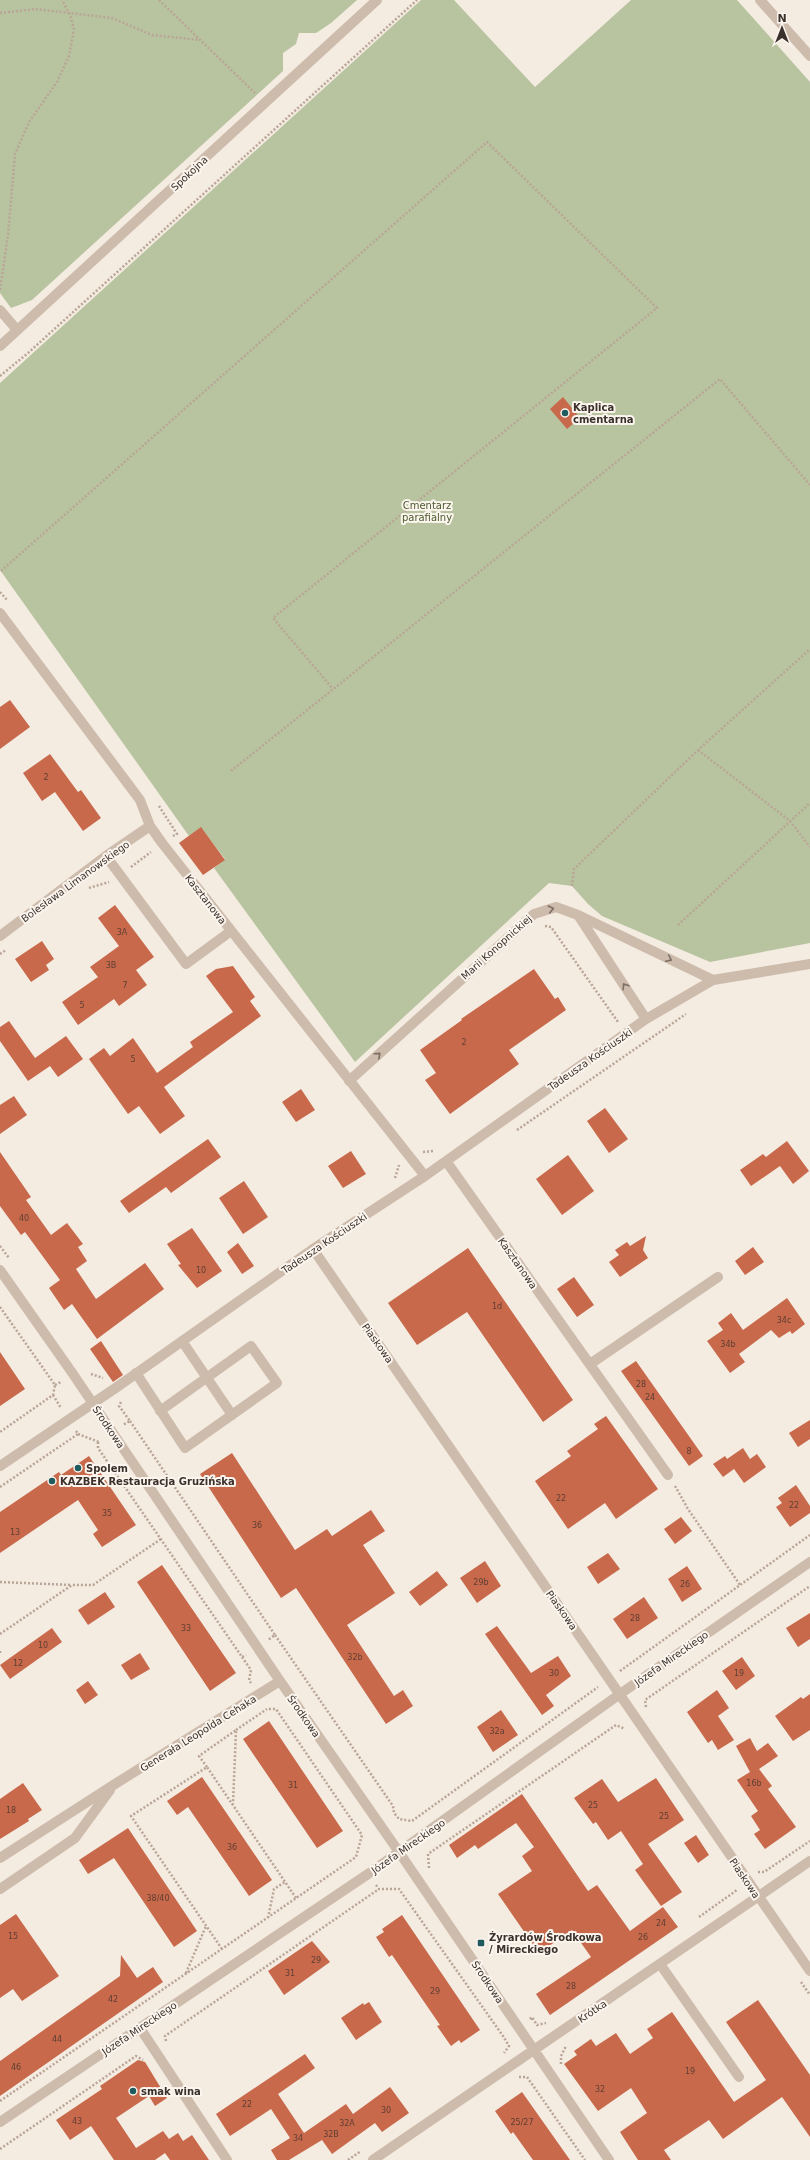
<svg xmlns="http://www.w3.org/2000/svg" width="810" height="2160" font-family="'DejaVu Sans',sans-serif">
<style>
.green{fill:#b8c4a0}
.building{fill:#c8694b}
.lines{fill:none;stroke-linecap:round;stroke-linejoin:round}
.path{stroke:#b9a596;stroke-width:2.5;stroke-dasharray:2 2;stroke-linecap:butt}
.minor{stroke:#cdbbac;stroke-width:10}
.oneway{stroke:#7d6f65}
.poi-dot{fill:#1f5a5e;stroke:#fbf5ee;stroke-width:1.5}
.labels{text-anchor:middle;stroke-width:4;stroke-linejoin:round;paint-order:stroke}
.number-label{font-size:8px;fill:#5e3e33}
.street-label{font-size:10px;fill:#3b302b;stroke:#fbf5ee}
.poi-label{font-size:10px;font-weight:bold;fill:#3b302b;stroke:#fbf5ee;text-anchor:start}
.park-label{font-size:10px;fill:#4a5a2e;stroke:#fbf5ee}
</style>
<rect width="100%" height="100%" fill="#f4ebe1"/>
<path class="green" d="M0,0H357L331,23L316,33H299L296,44L283,53V71L32,300L11,308L0,293Z
M421,0H454L535,87L631,0H737L810,82V943L710,962L602,916L588,904L572,886L549,883L355,1062L214,868L225,859L201,828L189,836L0,570V383Z"/>
<path class="building" d="M563,397L580,418L567,429L550,409Z
M10,700L30,727L0,749V707Z
M50,754L78,792L81,790L101,818L83,831L55,792L42,801L23,773Z
M201,827L225,860L203,875L179,843Z
M115,905L154,957L136,970L147,985L119,1006L114,999L78,1025L62,1002L98,977L90,967L119,946L98,918Z
M42,941L54,959L46,965L49,970L31,982L15,959Z
M233,966L255,997L250,1001L261,1016L164,1087L185,1116L160,1134L139,1106L128,1114L89,1059L104,1048L110,1056L133,1038L157,1073L193,1047L190,1042L233,1012L206,976L216,969Z
M534,969L555,999L558,997L566,1010L509,1050L519,1064L450,1114L425,1080L436,1073L420,1050L462,1020L461,1019Z
M9,1021L35,1058L66,1036L83,1059L58,1077L50,1066L28,1081L0,1041V1027Z
M301,1089L315,1110L296,1122L282,1102Z
M14,1096L27,1115L0,1134V1105Z
M605,1108L628,1139L609,1153L587,1121Z
M208,1139L221,1157L171,1193L166,1187L129,1213L120,1201Z
M787,1141L809,1171L793,1184L780,1166L751,1186L740,1170L763,1154L766,1157Z
M351,1151L366,1174L343,1188L328,1166Z
M0,1152L31,1197L26,1200L51,1235L67,1223L83,1244L78,1247L87,1261L76,1269L96,1299L145,1263L164,1289L97,1339L72,1304L64,1310L49,1288L60,1280L25,1232L21,1235L0,1206Z
M568,1155L594,1191L562,1215L536,1179Z
M244,1181L268,1217L243,1234L219,1198Z
M192,1228L222,1271L197,1288L178,1265L181,1264L167,1244Z
M646,1236L643,1250L648,1258L620,1277L609,1262L619,1255L615,1250L627,1242L630,1246Z
M238,1243L254,1266L242,1274L227,1252Z
M753,1247L764,1262L745,1275L735,1261Z
M468,1248L573,1400L543,1422L467,1312L417,1345L388,1303Z
M574,1277L594,1305L577,1317L557,1289Z
M787,1298L805,1324L792,1334L790,1331L779,1338L771,1330L739,1354L745,1362L730,1373L707,1341L723,1330L718,1323L731,1313L743,1330Z
M101,1341L123,1375L113,1382L90,1349Z
M0,1352L25,1389L0,1406Z
M636,1361L703,1456L689,1466L621,1371Z
M606,1416L658,1489L616,1519L605,1503L568,1529L535,1481L571,1456L567,1451L598,1429L594,1424Z
M810,1420V1439L798,1447L789,1433Z
M743,1448L750,1459L757,1454L766,1467L744,1483L727,1459Z
M232,1453L295,1550L327,1529L332,1536L371,1510L385,1531L363,1545L395,1593L347,1625L394,1696L403,1690L413,1706L386,1724L296,1588L281,1598L200,1474Z
M89,1456L136,1525L102,1547L93,1534L98,1530L78,1500L0,1553V1512L59,1472L61,1475Z
M725,1456L734,1469L723,1477L713,1464Z
M796,1485L810,1506V1513L790,1527L776,1507L782,1503L778,1498Z
M681,1517L692,1531L675,1544L664,1529Z
M608,1553L620,1569L598,1584L587,1567Z
M485,1561L501,1586L477,1603L460,1578Z
M162,1565L236,1673L210,1691L137,1582Z
M687,1566L702,1589L682,1602L668,1579Z
M437,1571L448,1585L420,1606L409,1592Z
M105,1592L115,1607L88,1625L78,1610Z
M644,1597L658,1618L627,1639L613,1619Z
M810,1613V1639L798,1647L786,1628Z
M497,1626L531,1673L558,1656L571,1676L546,1695L554,1706L542,1715L485,1634Z
M52,1628L62,1642L10,1679L0,1665Z
M140,1653L150,1669L131,1680L121,1665Z
M742,1657L755,1676L736,1690L722,1671Z
M88,1681L98,1695L85,1704L76,1690Z
M717,1690L729,1708L718,1716L734,1740L718,1750L712,1740L708,1743L687,1712Z
M810,1694V1730L793,1741L775,1716L801,1697L803,1699Z
M501,1710L518,1735L493,1752L477,1727Z
M269,1721L343,1831L317,1848L243,1739Z
M750,1738L757,1751L768,1743L778,1756L759,1769L772,1786L768,1789L796,1827L765,1849L754,1834L760,1830L751,1816L758,1811L737,1780L750,1772L736,1746Z
M202,1777L272,1880L249,1896L188,1807L177,1815L167,1801Z
M656,1778L684,1820L648,1844L682,1892L661,1906L635,1870L643,1864L621,1831L608,1840L596,1822L593,1824L574,1798L602,1779L618,1802Z
M23,1783L42,1810L28,1819L29,1821L0,1839V1799Z
M522,1794L588,1891L597,1885L630,1931L663,1907L678,1927L550,2015L536,1994L591,1957L572,1930L539,1953L498,1894L532,1871L522,1856L534,1847L516,1823L478,1849L475,1845L457,1858L449,1845Z
M128,1828L197,1931L174,1947L114,1858L88,1874L79,1860Z
M696,1835L709,1855L698,1863L684,1843Z
M16,1914L59,1976L22,2001L13,1989L0,1998V1925Z
M402,1915L480,2030L461,2043L459,2040L451,2046L437,2026L440,2025L392,1955L389,1957L376,1937L384,1932L382,1929Z
M312,1941L330,1962L284,1995L268,1971Z
M121,1955L137,1978L153,1967L163,1982L0,2096V2061L120,1976Z
M758,2000L810,2075V2137L782,2097L723,2139L709,2120L664,2150L671,2160H638L620,2132L647,2113L631,2088L598,2111L564,2064L577,2055L574,2051L591,2039L596,2046L616,2033L630,2054L653,2038L647,2029L672,2012L734,2102L766,2080L726,2022Z
M369,2002L382,2022L356,2040L341,2018L363,2003L364,2005Z
M305,2054L315,2068L278,2094L304,2133L346,2104L353,2114L390,2087L409,2113L382,2132L375,2123L332,2154L322,2140L289,2160H277L271,2150L290,2138L271,2109L230,2136L216,2114Z
M138,2060L145,2062L167,2098L155,2106L149,2096L116,2118L136,2148L163,2131L169,2139L178,2133L183,2141L192,2135L209,2160H170L165,2153L155,2160H114L91,2126L70,2140L56,2120L102,2089L100,2086Z
M522,2092L570,2160H533L513,2132L511,2134L495,2111Z"/>
<g class="lines">
<path class="path" d="M159,0L255,93
M0,13L36,9L69,13L112,18L152,35L200,40
M0,290L8,235L15,154L29,122L57,82L69,56L74,29L70,15L62,0
M0,376L28,353L417,0
M1,571L487,142L657,308L273,618L333,689
M0,592L7,600
M698,750L790,821L810,847
M231,771L720,379L810,485
M159,806L177,834L173,836
M131,867L151,852
M572,886L574,869L698,750L810,649
M89,888L109,882
M678,925L810,803
M545,926L551,927L618,1022
M0,954L6,950
M517,1130L686,1014
M423,1152L434,1151
M395,1178L399,1165
M0,1246L9,1258
M0,1307L55,1385L53,1395L0,1432
M91,1374L103,1378
M55,1385L61,1382
M53,1395L61,1408
M121,1402L119,1406L130,1421L123,1425
M130,1421L275,1635L268,1640
M78,1434L99,1442
M98,1442V1448L242,1657L246,1655
M675,1486L688,1509L740,1585
M0,1487L78,1434L76,1431
M0,1582L71,1585
M0,1634L72,1585H93L161,1539
M275,1635L393,1806L394,1813L399,1819L412,1821L598,1687
M0,1651V1654
M242,1657L251,1670L249,1680L251,1683
M620,1671L810,1535
M646,1707L645,1700L810,1586
M236,1730L267,1709
M207,1767L199,1756L236,1730L233,1804
M429,1868L428,1854L616,1725L625,1729
M758,1872H764L810,1841
M376,1885L379,1889H399L503,2036L509,2046L504,2053
M699,1917L737,1890
M268,1918L274,1889L285,1882
M222,1949L131,1816L207,1767L296,1898
M186,1973L206,1926
M801,1982L810,1995
M530,2019L532,2017L537,2025L546,2023
M166,2041L165,2036L379,1889
M561,2064V2056L566,2046
M519,2077H527L585,2160
M0,2101L356,1857L362,1835L276,1709H267
M0,2149L136,2056L143,2060
M348,2160L361,2151"/>
<path class="minor" d="M760,0L810,56
M0,310L17,330
M0,346L377,0
M0,613L140,800L150,826L162,843L425,1176
M106,856L186,964L231,931
M578,915L646,1019
M0,936L106,856L150,826
M349,1081L534,914L556,907L578,915L713,980
M446,1161L668,1475
M313,1249L810,1971
M0,1270L73,1374L280,1681L399,1852L609,2160
M182,1341L232,1415
M590,1364L718,1277
M136,1373L185,1448L277,1383L251,1346L160,1411
M0,1466L117,1387L313,1249L425,1176L646,1019L713,980L810,964
M0,1858L115,1784L280,1681
M0,1889L75,1838L110,1790
M660,1964L739,2077
M140,2028L227,2160
M0,2122L368,1874L620,1694L810,1562
M373,2160L810,1861"/>
</g>
<defs><path id="oneway-chevron" d="M-2-3.5L2.5 0L-2 3.5" fill="none" stroke-width="1.6" stroke-linecap="round" stroke-linejoin="round"/></defs>
<g class="oneway">
<use href="#oneway-chevron" transform="translate(551 909) rotate(-12)"/>
<use href="#oneway-chevron" transform="translate(669 959) rotate(26)"/>
<use href="#oneway-chevron" transform="translate(625 986) rotate(-123)"/>
<use href="#oneway-chevron" transform="translate(378 1055) rotate(-42)"/>
</g>
<g class="poi-dot">
<circle cx="565" cy="413" r="4"/>
<circle cx="78" cy="1468" r="4"/>
<circle cx="52" cy="1481" r="4"/>
<rect x="477" y="1939" width="8" height="8" rx="2"/>
<circle cx="133" cy="2091" r="4"/>
</g>
<g class="labels">
<g class="number-label">
<text x="46" y="780">2</text>
<text x="122" y="935">3A</text>
<text x="111" y="968">3B</text>
<text x="125" y="988">7</text>
<text x="82" y="1008">5</text>
<text x="464" y="1045">2</text>
<text x="133" y="1062">5</text>
<text x="24" y="1221">40</text>
<text x="201" y="1273">10</text>
<text x="497" y="1309">1d</text>
<text x="784" y="1323">34c</text>
<text x="728" y="1347">34b</text>
<text x="641" y="1387">28</text>
<text x="650" y="1400">24</text>
<text x="689" y="1454">8</text>
<text x="561" y="1501">22</text>
<text x="794" y="1508">22</text>
<text x="107" y="1516">35</text>
<text x="257" y="1528">36</text>
<text x="15" y="1535">13</text>
<text x="481" y="1585">29b</text>
<text x="685" y="1587">26</text>
<text x="635" y="1621">28</text>
<text x="186" y="1631">33</text>
<text x="43" y="1648">10</text>
<text x="355" y="1660">32b</text>
<text x="18" y="1666">12</text>
<text x="554" y="1676">30</text>
<text x="739" y="1676">19</text>
<text x="497" y="1734">32a</text>
<text x="754" y="1786">16b</text>
<text x="293" y="1788">31</text>
<text x="593" y="1808">25</text>
<text x="11" y="1813">18</text>
<text x="664" y="1819">25</text>
<text x="232" y="1850">36</text>
<text x="158" y="1901">38/40</text>
<text x="661" y="1926">24</text>
<text x="13" y="1939">15</text>
<text x="643" y="1940">26</text>
<text x="316" y="1963">29</text>
<text x="290" y="1976">31</text>
<text x="571" y="1989">28</text>
<text x="435" y="1994">29</text>
<text x="113" y="2002">42</text>
<text x="57" y="2042">44</text>
<text x="16" y="2070">46</text>
<text x="690" y="2074">19</text>
<text x="600" y="2092">32</text>
<text x="247" y="2107">22</text>
<text x="386" y="2113">30</text>
<text x="77" y="2124">43</text>
<text x="522" y="2125">25/27</text>
<text x="347" y="2126">32A</text>
<text x="331" y="2137">32B</text>
<text x="298" y="2141">34</text>
</g>
<g class="street-label">
<text transform="translate(189 173) rotate(-43)" y="4">Spokojna</text>
<text transform="translate(75 881) rotate(-36)" y="4">Bolesława Limanowskiego</text>
<text transform="translate(206 899) rotate(52)" y="4">Kasztanowa</text>
<text transform="translate(496 947) rotate(-42)" y="4">Marii Konopnickiej</text>
<text transform="translate(590 1059) rotate(-35)" y="4">Tadeusza Kościuszki</text>
<text transform="translate(324 1243) rotate(-34)" y="4">Tadeusza Kościuszki</text>
<text transform="translate(518 1263) rotate(55)" y="4">Kasztanowa</text>
<text transform="translate(378 1343) rotate(55)" y="4">Piaskowa</text>
<text transform="translate(109 1427) rotate(56)" y="4">Środkowa</text>
<text transform="translate(562 1610) rotate(55)" y="4">Piaskowa</text>
<text transform="translate(671 1658) rotate(-35)" y="4">Józefa Mireckiego</text>
<text transform="translate(304 1716) rotate(55)" y="4">Środkowa</text>
<text transform="translate(198 1733) rotate(-32)" y="4">Generała Leopolda Cehaka</text>
<text transform="translate(408 1846) rotate(-35)" y="4">Józefa Mireckiego</text>
<text transform="translate(745 1878) rotate(56)" y="4">Piaskowa</text>
<text transform="translate(488 1982) rotate(56)" y="4">Środkowa</text>
<text transform="translate(592 2011) rotate(-34)" y="4">Krótka</text>
<text transform="translate(139 2028) rotate(-34)" y="4">Józefa Mireckiego</text>
</g>
<g class="poi-label">
<text x="573" y="411">Kaplica<tspan x="573" dy="12">cmentarna</tspan></text>
<text x="86" y="1472">Spolem</text>
<text x="60" y="1485">KAZBEK Restauracja Gruzińska</text>
<text x="489" y="1941">Żyrardów Środkowa<tspan x="489" dy="12">/ Mireckiego</tspan></text>
<text x="141" y="2095">smak wina</text>
</g>
<g class="park-label">
<text x="427" y="509">Cmentarz<tspan x="427" dy="12">parafialny</tspan></text>
</g>
</g>
<g transform="translate(782 28)" stroke="#fbf5ee" stroke-width="3" paint-order="stroke">
<path d="M0-3L7 15L0 10L-7 15Z" fill="#3b302b"/>
<text y="-6" font-size="11" font-weight="bold" text-anchor="middle" fill="#3b302b">N</text>
</g>
</svg>
